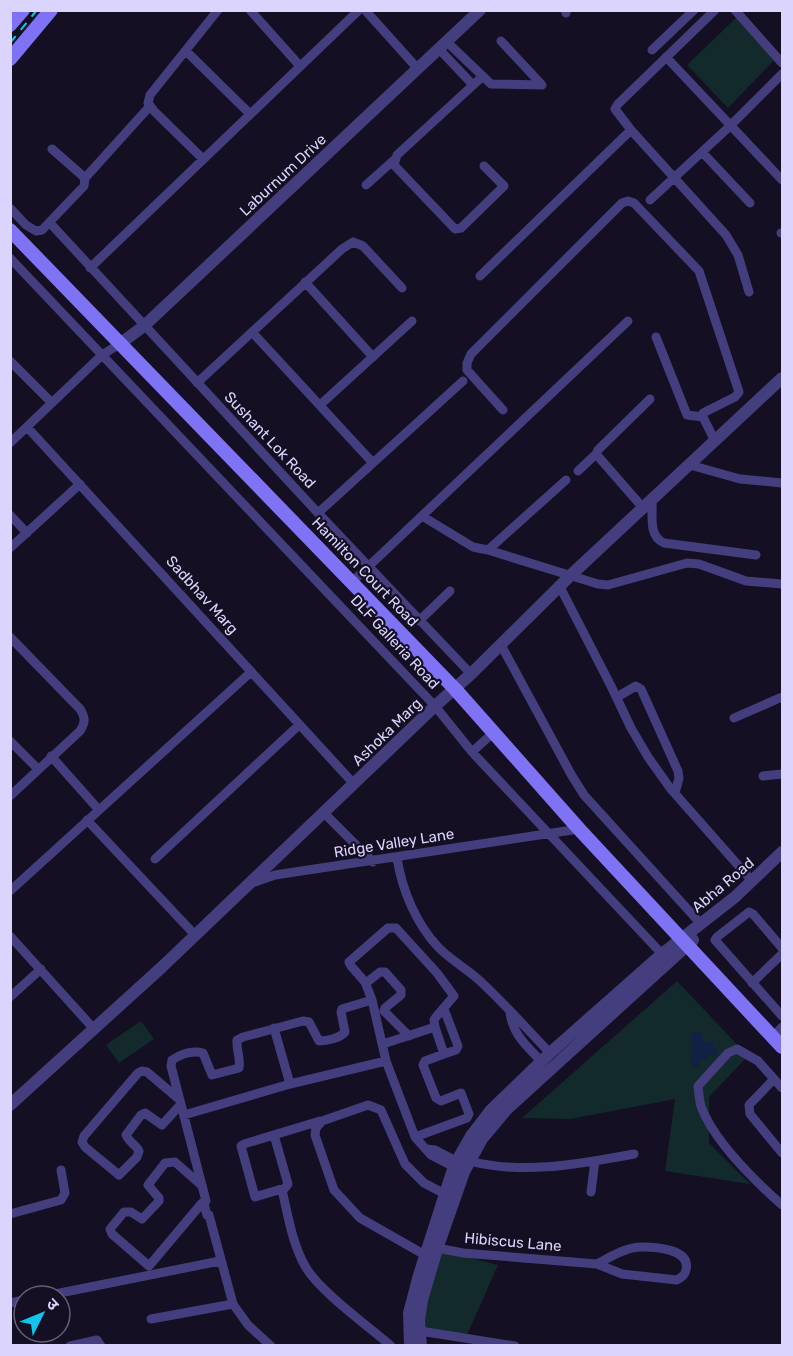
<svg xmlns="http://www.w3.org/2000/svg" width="793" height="1356" font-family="Rubik,'Noto Sans Devanagari',sans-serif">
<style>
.green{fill:#132a2c}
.water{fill:#112144}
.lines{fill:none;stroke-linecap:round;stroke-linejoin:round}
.minor{stroke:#453e7e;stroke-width:9}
.tertiary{stroke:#453e7e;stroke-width:12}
.secondary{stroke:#7f72f5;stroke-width:14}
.rail{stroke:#11c4eb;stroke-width:2;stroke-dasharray:9 8;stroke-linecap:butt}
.labels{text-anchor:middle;stroke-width:4.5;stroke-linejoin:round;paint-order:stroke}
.street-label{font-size:15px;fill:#dbd4fc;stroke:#140f22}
</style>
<rect width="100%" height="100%" fill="#140f22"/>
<path class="green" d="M736,18L775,59L728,108L687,65Z
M677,981L748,1056L709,1097V1143L750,1184L665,1171L675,1099L570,1119L522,1118Z
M141,1021L154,1039L119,1063L106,1045Z
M437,1249L498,1265L467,1335L420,1331Z"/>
<path class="water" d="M692,1032L703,1033V1042H713V1048H717V1056L708,1055V1060H700L699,1067H691Z"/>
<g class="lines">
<path class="minor" d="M250,10L300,66
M365,10L418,69
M565,10L566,13
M735,10L782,63
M447,42L491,84L542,85L501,41
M439,49L473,85
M652,50L694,10
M186,51L250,114
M666,57L782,180
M483,76L397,155L394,165L455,229L461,228L504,186L484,166
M631,130L615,109L618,104L715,10
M52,149L85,178
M702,152L750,203
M203,159L154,111L148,103L150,95L218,10
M366,185L394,160
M650,200L730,126L782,74
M10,208L26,225L36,231L42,230L84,186L85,178L150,106
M50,223L318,513L471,674
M781,233H782
M10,258L435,706L472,752L662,954
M90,268L359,10
M480,276L631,130L726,235L738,255L749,292
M305,282L373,357
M252,332L373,463
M656,337L687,415L703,417
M10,361L52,403
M197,383L342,249L353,242L363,246L402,288
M320,405L412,321
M503,410L467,370V363L471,354L622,203L628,201L634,203L699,271L739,392L735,397L703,413V417L715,441
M27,427L354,784
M10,443L102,355L121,343
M690,465L740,479L782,483
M578,471L596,454
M652,500C653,516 648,536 664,543L756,555
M644,509L596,454L598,450L650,399
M318,513L463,381
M10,515L27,533
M422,516L473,547L488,550L566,480
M10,548L80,484
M488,550L598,584L608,585L687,563L699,564L746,581L782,584
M352,582L628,321
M560,587L611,686L631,728L648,757L670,788L752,881
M419,621L450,591
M10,637L80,709C85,717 86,722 80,731L10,796
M501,645L572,776L584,795L701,924
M617,697L636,686L641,689L678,771L679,778L675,793
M734,718L782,697
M10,741L38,769
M472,752L494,732
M51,756L99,810
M763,776L782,774
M324,813L373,862
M87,820L195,935
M397,858C402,890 416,924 439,948C451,960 467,969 479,980C504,1003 526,1028 550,1053
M155,859L299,725
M255,882L275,875L579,829
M10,891L251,672
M10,936L94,1029
M782,948L753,914L749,912L717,937L715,940L782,1016
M366,983L380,972H385L401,990V995L385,1008L384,1011L409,1036
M752,983L782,954
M10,997L41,969
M372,1000L365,982L351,966L349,962L388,928H396L437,973L454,996L436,1017L434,1020L435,1027
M444,1009L458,1046L456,1050L444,1054
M510,1012C512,1034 527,1046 541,1061
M274,1028L290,1084
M773,1037L782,1027
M383,1044L435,1027L444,1054L425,1061L423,1065L436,1098L441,1101L461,1093L469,1114L467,1118L415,1137
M774,1079L749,1105L750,1114L782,1153
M782,1088L758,1061L737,1049L728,1053L698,1086C699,1093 699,1102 702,1109C716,1143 755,1181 782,1205
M180,1100L147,1072L142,1071L138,1073L84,1136L82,1142L85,1147L119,1175L137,1157L139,1151C136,1145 129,1142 126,1135L141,1115L145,1113L162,1125L181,1104
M184,1115L290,1084L386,1061L415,1137L431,1155L458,1169
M274,1135L288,1184L285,1188L255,1197L241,1146L244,1144L320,1121
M426,1149L435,1150L454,1160
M469,1161C525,1175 578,1164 634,1154
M201,1185L175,1162L165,1163L148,1185L159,1198V1201L142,1219L131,1212H124L110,1229L112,1234L149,1266L202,1203L206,1201
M282,1190C288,1215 292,1243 305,1266C319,1291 368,1326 391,1346
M591,1192L595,1161
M10,1214L61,1200L65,1193L61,1170
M432,1247L463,1253L597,1264L622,1274L677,1280C682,1277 685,1275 686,1270C691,1249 656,1247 642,1247C626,1247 610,1257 597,1264
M425,1255L360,1218L334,1190L315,1135L316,1128L322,1121L368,1105L381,1110L405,1164L424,1183L445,1194
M45,1296L220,1261
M10,1303L24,1300
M151,1319L233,1304
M420,1331L515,1346
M70,1346L97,1340L101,1346
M271,1346L248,1325L233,1304L209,1215H207L204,1204L206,1201L171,1066L172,1060C181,1054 192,1050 203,1053L212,1075L239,1068C241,1058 236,1050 237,1040L243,1037L303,1021L309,1022L319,1041C327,1041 340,1038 345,1032L341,1012L342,1009L372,1000L386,1061"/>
<path class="tertiary" d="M121,343L144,326L480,10
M10,1105L162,967L435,706L471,674L572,574L782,378
M410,1346L409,1313L419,1275L454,1166L471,1136L491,1110L550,1053L662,954L735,897L782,852
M421,1346L419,1320L422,1300L437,1249L464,1172L482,1139L507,1109L693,940"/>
<path class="secondary" d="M10,25L23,10
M10,59L51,10
M10,230L455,689L579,829L782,1047"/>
<path class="rail" d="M10,43L37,10"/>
</g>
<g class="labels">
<g class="street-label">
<text transform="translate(283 175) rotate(-43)" y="5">Laburnum Drive</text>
<text transform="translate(270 440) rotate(47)" y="5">Sushant Lok Road</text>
<text transform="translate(365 572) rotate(46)" y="5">Hamilton Court Road</text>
<text transform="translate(202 595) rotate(48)" y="5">Sadbhav Marg</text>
<text transform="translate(395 642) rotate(47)" y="5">DLF Galleria Road</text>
<text transform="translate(387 732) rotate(-44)" y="5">Ashoka Marg</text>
<text transform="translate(394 843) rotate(-9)" y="5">Ridge Valley Lane</text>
<text transform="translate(723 885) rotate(-40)" y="5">Abha Road</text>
<text transform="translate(513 1242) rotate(5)" y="5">Hibiscus Lane</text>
</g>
</g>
<rect width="793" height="1356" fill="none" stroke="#dbd4fc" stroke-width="24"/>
<g transform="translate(42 1314) rotate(47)"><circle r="28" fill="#140f22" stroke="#645e79" stroke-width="1.5"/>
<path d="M0-4.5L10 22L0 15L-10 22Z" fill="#11c4eb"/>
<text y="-9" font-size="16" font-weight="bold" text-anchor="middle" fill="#dbd4fc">उ</text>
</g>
</svg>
